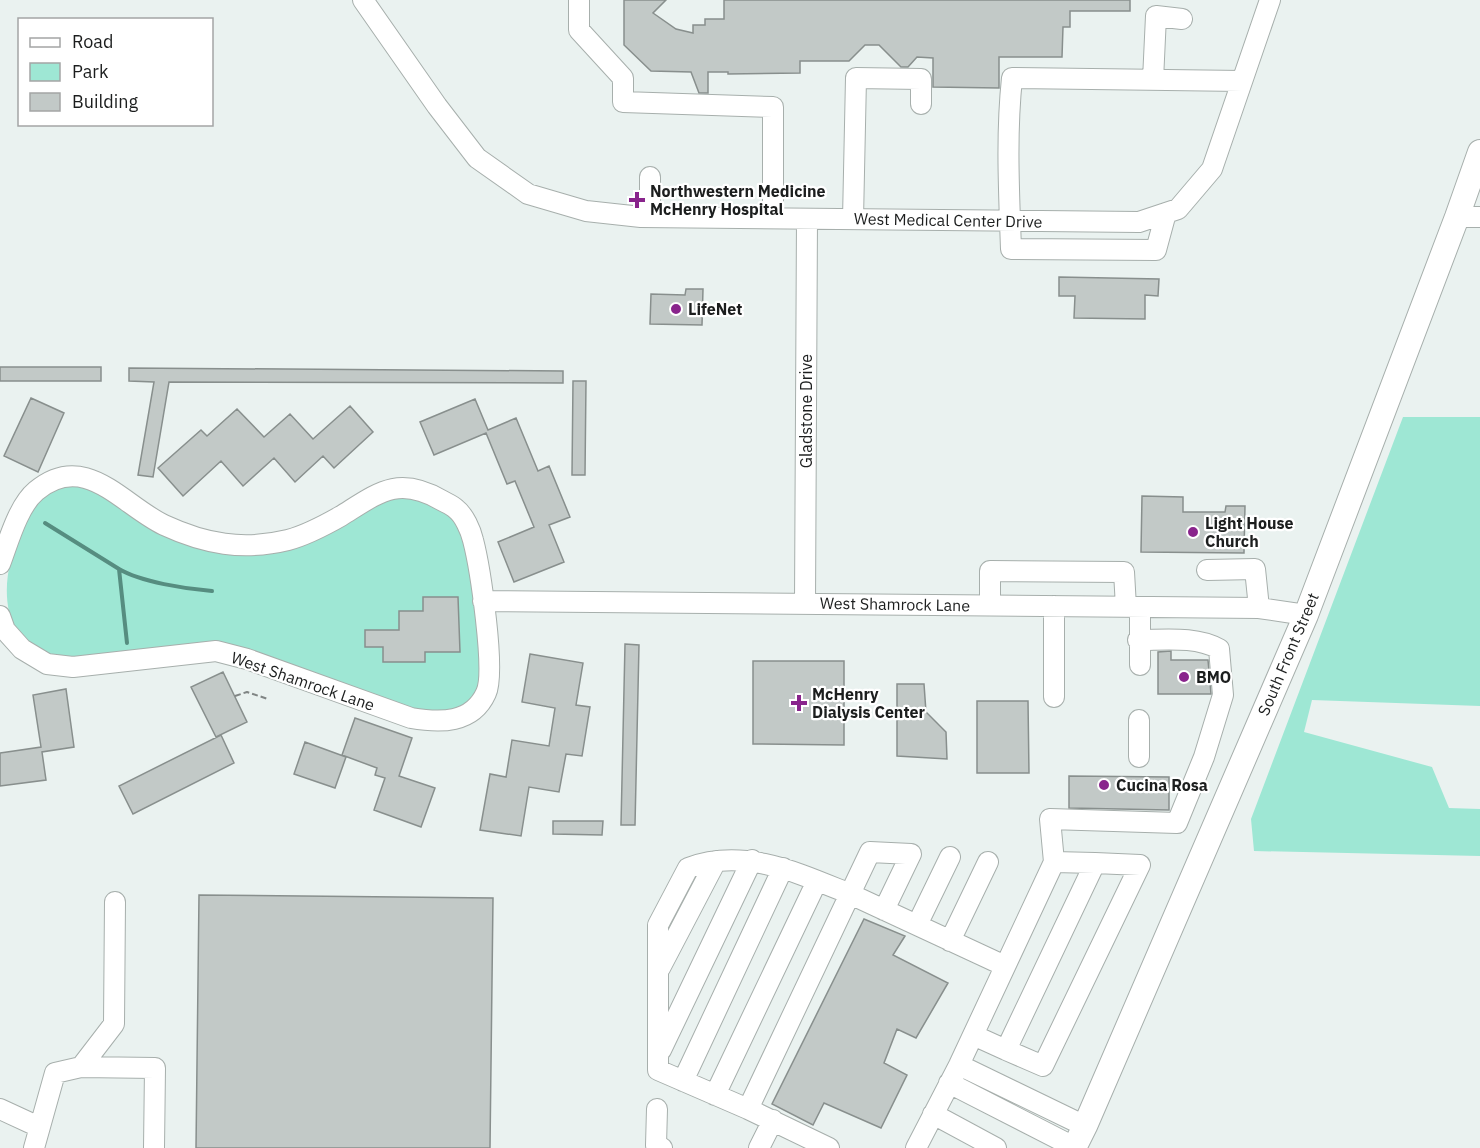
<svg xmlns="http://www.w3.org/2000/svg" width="1480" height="1148" font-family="'IBM Plex Sans',sans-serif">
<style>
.green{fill:#9ee7d4}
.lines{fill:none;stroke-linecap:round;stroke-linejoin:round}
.stream{stroke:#568d80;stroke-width:4}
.building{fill:#c2c9c7;stroke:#888f8d;stroke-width:1.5}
.minor-casing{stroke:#a7afac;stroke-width:22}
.major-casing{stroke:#a7afac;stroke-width:26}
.path{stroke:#808584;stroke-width:2;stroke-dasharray:6 3;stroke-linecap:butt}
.minor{stroke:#fff;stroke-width:20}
.major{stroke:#fff;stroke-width:24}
.poi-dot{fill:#89248c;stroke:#fff;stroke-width:2}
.labels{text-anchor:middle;stroke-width:4.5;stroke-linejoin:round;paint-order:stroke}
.poi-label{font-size:16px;font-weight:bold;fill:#1c1e1e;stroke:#fff;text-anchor:start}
.street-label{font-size:16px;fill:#1c1e1e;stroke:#fff}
</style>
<rect width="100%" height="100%" fill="#eaf2f0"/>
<path class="green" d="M1403,417H1480V706L1312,700L1304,732L1432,767L1449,808L1480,809V856L1254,851L1251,819Z
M67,485L86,486L232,553L392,496L422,499L452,517L468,546L483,670L478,691L464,707L430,715L271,659L71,660C49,655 30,651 16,631C0,600 7,562 21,531C24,523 26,512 32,506C41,494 54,490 67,485Z"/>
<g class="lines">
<path class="stream" d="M45,523L119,569L127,643
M119,569C141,582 186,589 212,591"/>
</g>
<path class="building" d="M624,0H666L653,13L676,29L693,33V25H705V19H724V0H1130V11H1070V27H1063L1062,57H999V88L933,87V58L917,57L908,67H901L879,45H865L849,61H800V73L728,74V72H708V93H699L691,72L651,71L624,45Z
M1059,277L1159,279L1158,296L1145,295V319L1074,318L1075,296H1059Z
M686,289H703L702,325L650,324L651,294L685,295Z
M0,367H101V381H0Z
M129,368L563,371V383L169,382L153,477L138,475L154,382L129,381Z
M573,381H586L585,475H572Z
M31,398L64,413L38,472L4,456Z
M475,399L488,430L516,418L538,471L549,466L570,517L549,525L564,562L514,582L498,542L534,527L515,481L507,484L486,433L434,455L420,422Z
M350,406L373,432L334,468L323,456L295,482L274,458L243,486L221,461L183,496L158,468L201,430L207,436L237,409L264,437L290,414L313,439Z
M1142,496L1183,497V512H1225L1226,506H1245L1244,553L1141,552Z
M423,597H458L460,652H425V662H383V647H365V630H399V611H423Z
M625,644L639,645L635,825H621Z
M1171,651V660H1208L1211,694H1158V652Z
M530,654L583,663L576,705L590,707L582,756L566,754L559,792L529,787L521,836L480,830L490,774L506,777L512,740L549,746L555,708L522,702Z
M753,661H844V745L753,744Z
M223,672L247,722L216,737L191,687Z
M897,684H924L926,712L946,732L947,759L897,756Z
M66,689L74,747L42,752L46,780L0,786V753L41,747L33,695Z
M977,701H1028L1029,773H977Z
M355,718L412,738L399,776L435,788L421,827L374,810L385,778L375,775L377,768L342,755Z
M221,735L234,763L133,814L119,786Z
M305,742L346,757L335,788L294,774Z
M1069,776L1169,777V810L1069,808Z
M553,821H603L602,835L553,834Z
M199,895L493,898L490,1148H196Z
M864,919L905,936L893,955L948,983L916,1038L897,1029L884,1063L907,1075L881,1128L824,1103L813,1125L772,1104Z"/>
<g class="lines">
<defs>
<path id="minor" d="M363,0L437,106L477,158L528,194L586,211L641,217L1139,222L1178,209L1212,169L1270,0
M579,0V30L623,78V102L773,107V218
M1153,80L1156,16L1182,19
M1166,213L1156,250L1011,249C1009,192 1006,135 1012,78L1242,81
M650,217V177
M1457,217H1480
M853,219L856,78L921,79V104
M0,564C8,543 18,506 36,491C85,450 122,505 164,525C205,544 243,551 288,540C303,536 327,524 341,516C378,493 398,475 441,500C446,503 452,505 456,509C464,515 471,531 473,540C480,567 496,672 486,693C472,724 440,723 411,718L247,659L216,651L73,667L47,664L22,649L5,630L0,616
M1207,570L1255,569L1259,608
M483,601L1259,608L1306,615
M805,603L807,219
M990,605V571L1124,572L1126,607
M1054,606V697
M1140,607V665
M1139,720V757
M917,925L950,857
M950,941L988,862
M660,968L716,861
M973,1035L1006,1050L1095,863L1054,862
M661,1050L752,860
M1006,1050L1043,1066L1140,865L1095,863
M959,1065L1085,1126
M81,1067L114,1024L115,902
M683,1081L783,868
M949,1083L1074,1147
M715,1095L817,881
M0,1109L39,1127
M657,1109L656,1145L662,1148
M748,1109L658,1070V925L688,868C744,847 798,873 850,894L870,852L911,854L884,910
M933,1114L996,1148
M34,1148L55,1073L81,1067L155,1068L154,1148
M759,1148L773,1120
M829,1148L748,1109L850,894L1005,966
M916,1148L959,1065L1054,862L1050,819L1177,823L1204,757L1223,695L1219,649C1196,636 1165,640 1138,640"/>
<path id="major" d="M1074,1148L1085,1126L1306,615L1457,217L1480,152"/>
</defs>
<use href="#minor" class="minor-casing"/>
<use href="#major" class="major-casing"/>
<path class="path" d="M235,696L247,692L268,699"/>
<use href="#minor" class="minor"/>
<use href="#major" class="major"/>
</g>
<g class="poi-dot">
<path d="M634 191h6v6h6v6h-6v6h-6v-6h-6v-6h6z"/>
<circle cx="676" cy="309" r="6"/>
<circle cx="1193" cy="532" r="6"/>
<circle cx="1184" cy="677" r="6"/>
<path d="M796 694h6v6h6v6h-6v6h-6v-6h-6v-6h6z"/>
<circle cx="1104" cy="785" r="6"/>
</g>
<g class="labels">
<g class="poi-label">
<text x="650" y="197">Northwestern Medicine<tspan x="650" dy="18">McHenry Hospital</tspan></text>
<text x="688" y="315">LifeNet</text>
<text x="1205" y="529">Light House<tspan x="1205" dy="18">Church</tspan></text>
<text x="1196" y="683">BMO</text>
<text x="812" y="700">McHenry<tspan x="812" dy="18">Dialysis Center</tspan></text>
<text x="1116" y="791">Cucina Rosa</text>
</g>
<g class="street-label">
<text transform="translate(948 220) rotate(1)" y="6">West Medical Center Drive</text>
<text transform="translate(806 411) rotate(-90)" y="6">Gladstone Drive</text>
<text transform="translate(895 604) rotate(1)" y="6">West Shamrock Lane</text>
<text transform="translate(1288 654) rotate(-67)" y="6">South Front Street</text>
<text transform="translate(303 681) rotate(19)" y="6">West Shamrock Lane</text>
</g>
</g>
<rect x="18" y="18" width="195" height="108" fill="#ffffff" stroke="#a4a5a5" stroke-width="1.5"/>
<rect x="30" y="38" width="30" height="9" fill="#ffffff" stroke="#a4a5a5" stroke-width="1.5"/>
<text x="72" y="48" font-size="18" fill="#1c1e1e">Road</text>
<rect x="30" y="63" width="30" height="18" fill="#9ee7d4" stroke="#a4a5a5" stroke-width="1.5"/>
<text x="72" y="78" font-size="18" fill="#1c1e1e">Park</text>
<rect x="30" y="93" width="30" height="18" fill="#c2c9c7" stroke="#a4a5a5" stroke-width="1.5"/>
<text x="72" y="108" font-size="18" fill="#1c1e1e">Building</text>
</svg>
